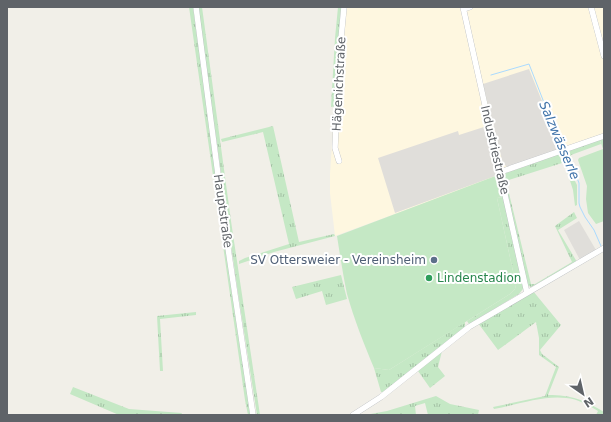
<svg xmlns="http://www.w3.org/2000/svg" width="611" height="422" font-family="'DejaVu Sans',sans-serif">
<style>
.commercial{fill:#fef7e0}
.industrial{fill:#e0deda}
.grass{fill:url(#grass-tufts)}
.park{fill:#c5e8c5}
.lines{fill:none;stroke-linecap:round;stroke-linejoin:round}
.stream{stroke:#aadaff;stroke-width:1}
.minor-casing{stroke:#b5b8bc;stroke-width:6}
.minor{stroke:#fff;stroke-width:5.5}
.service-dot{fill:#5c6f8a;stroke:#fff;stroke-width:1.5}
.leisure-dot{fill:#2e9e5b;stroke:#fff;stroke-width:1.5}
.labels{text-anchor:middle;stroke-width:4;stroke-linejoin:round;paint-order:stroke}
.street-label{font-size:12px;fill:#5f6368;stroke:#fff}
.service-label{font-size:12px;fill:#4e5e75;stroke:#fff;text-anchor:end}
.leisure-label{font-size:12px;fill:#27864d;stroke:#fff;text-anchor:start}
.water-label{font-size:13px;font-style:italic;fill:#4174aa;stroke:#fff}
</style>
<defs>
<pattern id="grass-tufts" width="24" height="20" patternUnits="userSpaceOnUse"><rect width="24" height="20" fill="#c5e8c5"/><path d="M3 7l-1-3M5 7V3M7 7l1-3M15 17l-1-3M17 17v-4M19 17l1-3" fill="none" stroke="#a3c0a4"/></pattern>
</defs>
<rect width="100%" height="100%" fill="#f1efe8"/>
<path class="commercial" d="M341,7H604V139L506,173L335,236L330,193V174Z"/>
<path class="industrial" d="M529,69L561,148L508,167L503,164L483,84Z
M487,126L498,175L395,213L378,158L458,131L459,135Z
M579,221L596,250L580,260L564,230Z"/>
<path class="grass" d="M189,7H193L231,283L251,415H248L245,400Z
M199,7H202L231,221L260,415H257L237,287L200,24Z
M338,7H341L336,106L331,107L335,38Z
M273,126L299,242L334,234L335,236L274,252L239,264V261L245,258L289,244L263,132L222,142L221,139Z
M600,140L601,144L571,155L570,161L567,165L577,185V205L575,206L573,190L561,153Z
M559,154L562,163L506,181L531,284H535L572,262L555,226L574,212L577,218L558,230L577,262L531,287L527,285L504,177L506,173Z
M503,197L523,286V289L519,294L469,324L467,321L510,294L515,289L516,285L497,198Z
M341,275L347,299L326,305L322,291L296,299L292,287Z
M533,291L561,325L540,350L542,354L559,367L548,395C572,395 584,400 604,412V415H596L598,411C588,405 578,399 566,398C544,395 516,405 494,409L493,407L545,396L556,367L539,355V338L536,322L498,350L478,323Z
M196,312V315L160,319L163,371H160L157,316Z
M465,322V327L383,392H381L374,368L389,370Z
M442,351L438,367L445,376L430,388L418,371Z
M73,387L129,409L182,413L181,415H119L70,394Z
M436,396L450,404L479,410L478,415H428L425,403L415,406L416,415H365L387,411Z"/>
<path class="park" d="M604,139V221L596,224L588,213L586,199L587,186L578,160L579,158L603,149L600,140Z
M498,175L503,197L497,198L516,285L515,289L510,294L389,370L374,368C364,344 354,319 347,294C343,275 340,255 337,236Z"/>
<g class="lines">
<path class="stream" d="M491,75L529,64L562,149
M563,152L570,169L577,178L579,183V203L580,207L585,217L594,230L601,246"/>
<defs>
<path id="minor" d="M196,7L225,228L253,415
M463,7L527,293
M591,7L604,56
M464,9L470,7
M339,161L335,148L339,60L344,7
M500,172L604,136
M353,415L381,397L469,327L604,248"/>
</defs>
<use href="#minor" class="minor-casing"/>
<use href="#minor" class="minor"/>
</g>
<circle class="service-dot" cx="434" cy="260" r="4"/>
<circle class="leisure-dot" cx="429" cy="278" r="4"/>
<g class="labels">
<g class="street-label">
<text transform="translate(339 84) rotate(-87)" y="4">Hägenichstraße</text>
<text transform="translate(495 150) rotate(77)" y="4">Industriestraße</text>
<text transform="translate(223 211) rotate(82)" y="4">Hauptstraße</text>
</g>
<g class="service-label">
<text x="426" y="264">SV Ottersweier - Vereinsheim</text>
</g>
<g class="leisure-label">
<text x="437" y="282">Lindenstadion</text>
</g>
<g class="water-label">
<text transform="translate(560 140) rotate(67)" y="5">Salzwässerle</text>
</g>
</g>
<rect width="611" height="422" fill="none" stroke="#5f6368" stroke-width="16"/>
<g transform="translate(583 394) rotate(146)" stroke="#ffffff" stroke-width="3" paint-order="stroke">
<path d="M0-3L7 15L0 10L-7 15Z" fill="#5f6368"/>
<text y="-6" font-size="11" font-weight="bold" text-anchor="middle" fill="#5f6368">N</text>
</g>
</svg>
